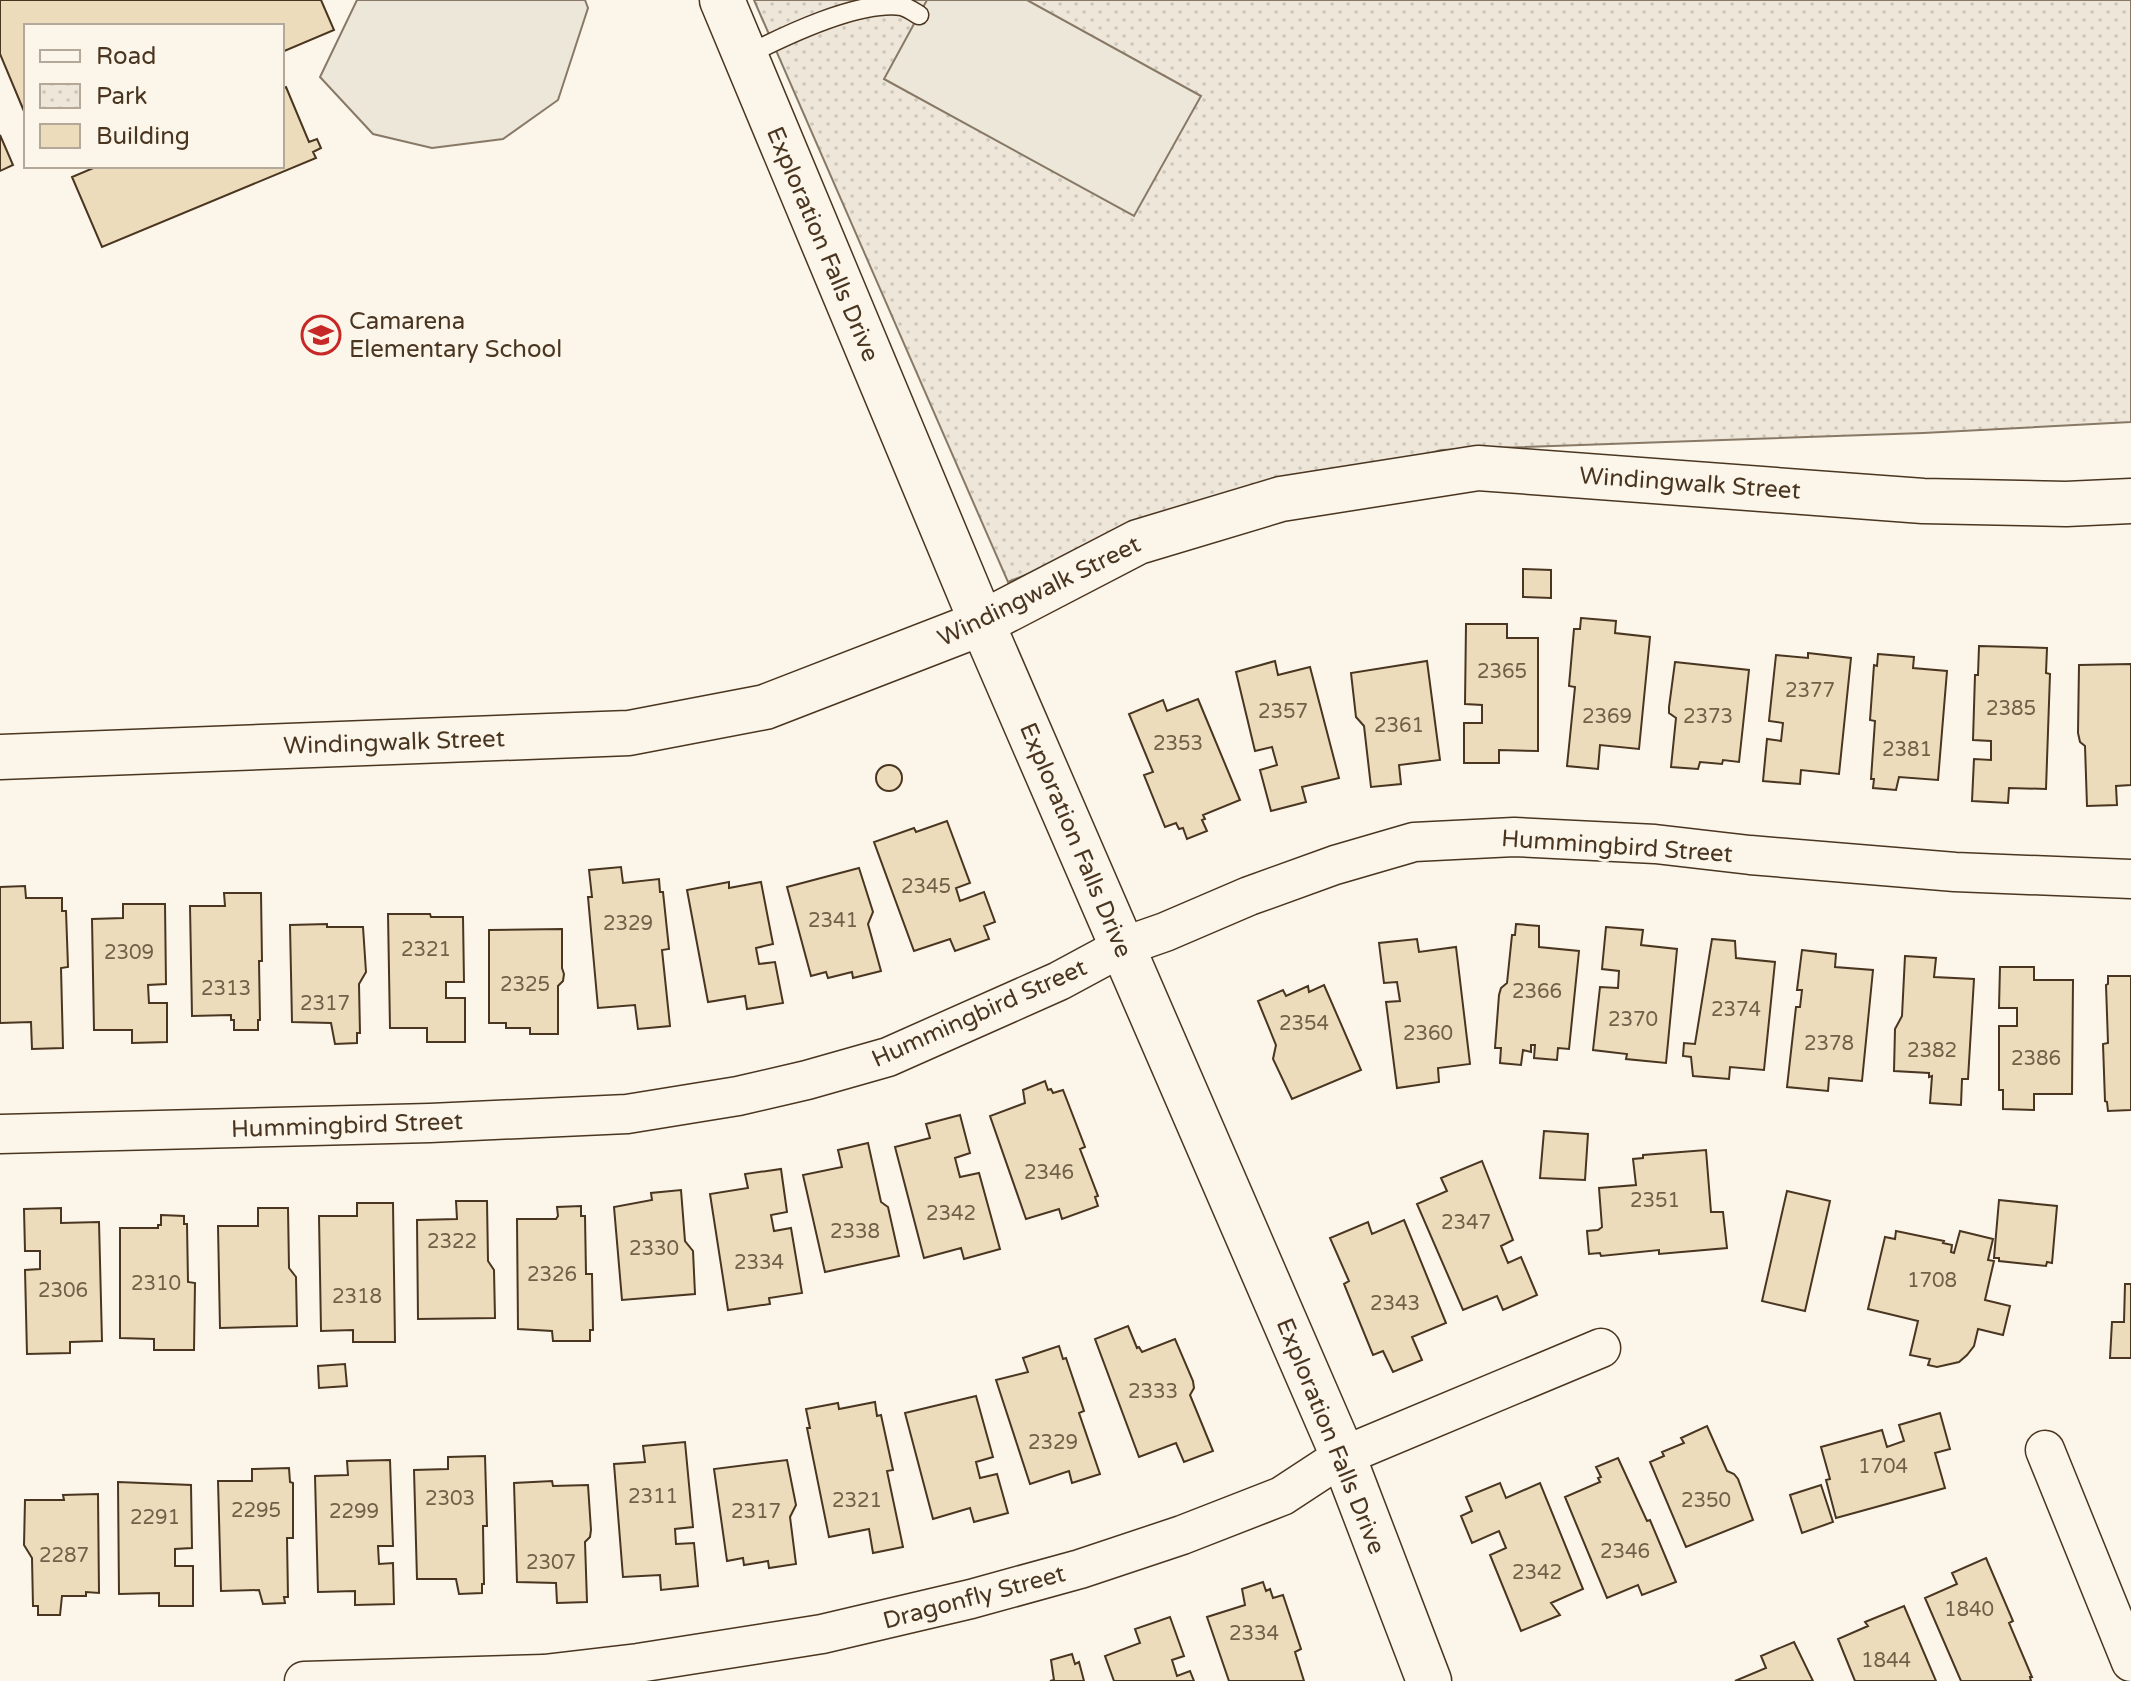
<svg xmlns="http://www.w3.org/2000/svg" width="2131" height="1681" font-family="'Varela Round',sans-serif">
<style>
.park{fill:url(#park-dots);stroke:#887966;stroke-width:2}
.parking{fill:#ede7d9;stroke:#887966;stroke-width:2}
.building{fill:#ecdcbc;stroke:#4a3520;stroke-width:2}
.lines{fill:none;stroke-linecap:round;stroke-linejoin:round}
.lane-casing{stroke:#4a3520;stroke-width:21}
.street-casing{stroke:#4a3520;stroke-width:41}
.secondary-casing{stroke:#4a3520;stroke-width:47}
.lane{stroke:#fbf6e9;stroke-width:18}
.street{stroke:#fbf6e9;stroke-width:38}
.secondary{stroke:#fbf6e9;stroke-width:44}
.labels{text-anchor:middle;stroke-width:6;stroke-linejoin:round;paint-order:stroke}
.number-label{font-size:20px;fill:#725f47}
.street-label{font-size:24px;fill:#4a3520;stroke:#fbf6e9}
.poi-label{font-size:24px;fill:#4a3520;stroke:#fbf6e9;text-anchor:start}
</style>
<defs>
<pattern id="park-dots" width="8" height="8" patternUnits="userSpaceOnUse" patternTransform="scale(2)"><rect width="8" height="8" fill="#ede6d9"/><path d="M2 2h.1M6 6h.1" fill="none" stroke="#cdc6ba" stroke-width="1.8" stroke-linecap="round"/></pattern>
</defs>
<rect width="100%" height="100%" fill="#fbf6e9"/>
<path class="park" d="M754,0H2131V422L1923,433L1441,450L1069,557L1008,582Z"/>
<path class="parking" d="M357,0H585L588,8L558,100L503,139L432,148L373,134L320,77Z
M927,0H1027L1201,96L1134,216L884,79Z"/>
<path class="building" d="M0,0H321L334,30L282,52V26H26V116L0,54Z
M286,87L309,142L317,139L321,148L313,152L316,158L102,247L72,177L98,166H282V89Z
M0,135L13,165L0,171Z
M1523,569L1551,570V598L1523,597Z
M1581,618L1616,621L1615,633L1650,637L1639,749L1600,745L1598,769L1567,766L1575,687L1569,686L1574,629H1580Z
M1466,624H1507V638H1538V751L1499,750V763H1464V723H1482V705L1465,704Z
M1979,646L2047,648L2046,673L2050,674L2046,789L2009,788L2008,803L1972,801L1974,759L1991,760V741L1973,740L1975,675H1978Z
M1808,653L1851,658L1839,774L1801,770L1800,784L1763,781L1767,739L1781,741L1783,723L1769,721L1776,655L1808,658Z
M1878,654L1914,657L1913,668L1947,671L1938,780L1899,777L1896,790L1873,788L1874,779H1871L1875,721L1870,720L1874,665L1877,666Z
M1275,661L1278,675L1310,667L1339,778L1302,787L1306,802L1271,811L1260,770L1277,765L1272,747L1255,751L1236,672Z
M1427,661L1440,760L1399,765L1401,784L1371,787L1364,726L1356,717L1351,673Z
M1675,662L1749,670L1739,762L1723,760L1722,764L1700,762L1698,769L1671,767L1676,718L1669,713V707Z
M2131,664V785L2116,786L2117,805L2087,806L2085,746L2080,742L2078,733L2079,665Z
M1198,699L1240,800L1203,815L1205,819L1202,820L1207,831L1187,839L1183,828L1179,829L1176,823L1165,827L1144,775L1153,772L1129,714L1163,700L1167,711Z
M876 778a13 13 0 1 1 26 0a13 13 0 1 1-26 0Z
M947,821L970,883L956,888L960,901L984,892L995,922L984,926L989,939L955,951L950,939L914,951L874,842L914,828L916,832Z
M621,867L623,883L659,879L660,892H663L669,949L662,950L670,1026L638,1029L635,1005L598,1008L588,897H592L589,870Z
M859,868L873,912L868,924L881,971L853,978L852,972L828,978L826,972L811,976L787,887Z
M729,882V888L761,882L773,944L756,948L759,964L775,962L783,1003L747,1009L745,996L708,1002L687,890Z
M25,886L26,898H62V911H66L68,967L61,968L63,1048L32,1049L31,1022L0,1023V887Z
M224,893H261L262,961H259L260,1020H258V1030H234V1020H231V1015L192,1016L190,906H225Z
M123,904H165L166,984L148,985L149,1003H167V1042L132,1043V1030H94L92,919L123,918Z
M388,914H430L431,917H463L464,982H446V998H465V1042H427V1028H390Z
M327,924V927H363L366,972L359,984L360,1033H357V1043L335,1044L331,1023L292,1022L290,925Z
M1516,924L1539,926V947L1579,951L1569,1049L1558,1048L1557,1060L1534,1058L1535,1045H1531V1052L1523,1050L1521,1065L1500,1063L1501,1048H1495L1499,995L1501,988L1507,983L1512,935H1515Z
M1606,927L1643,930L1641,945L1677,949L1666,1063L1626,1059L1627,1054L1593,1050L1600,987L1618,988L1619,971L1602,969Z
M562,929V968L564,974L563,981L558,986V1034H530V1028H506V1023H489V930Z
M1417,939L1419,952L1456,947L1470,1064L1438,1068L1439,1082L1397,1088L1386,1002L1400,1001L1397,982L1384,983L1379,943Z
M1712,939L1735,941L1736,958L1775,962L1764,1070L1730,1067L1729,1079L1693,1076L1691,1057L1683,1056L1684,1043L1695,1044Z
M1802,950L1836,954L1835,967L1873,970L1862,1081L1829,1078L1828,1091L1787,1087L1796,1007H1800L1802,990H1797Z
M1905,956L1936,958L1934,977L1974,979L1968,1079H1962L1961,1105L1930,1103L1932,1076L1929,1077V1073L1894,1071L1895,1029L1902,1016Z
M2000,967H2034V980H2073L2072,1094H2034V1110L2003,1109V1090H1999V1026H2017V1008H1999Z
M2108,976H2131V1110L2108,1111L2107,1102L2105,1101L2103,1044L2108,1043L2106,985L2108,984Z
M1324,985L1361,1070L1292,1099L1273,1059L1276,1045L1258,1001L1283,990L1286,996L1308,986L1309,992Z
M1045,1081L1048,1090L1051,1089L1053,1093L1063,1090L1085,1147L1080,1149L1098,1196L1095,1197L1098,1206L1062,1219L1059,1209L1026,1219L990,1116L1025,1103L1023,1090Z
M960,1115L970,1153L955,1158L960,1177L979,1173L1000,1249L964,1259L961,1248L924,1258L895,1147L930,1138L926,1124Z
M1544,1131L1588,1134L1585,1180L1540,1178Z
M868,1143L881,1202L888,1207L899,1256L825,1272L803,1175L842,1167L838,1150Z
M1706,1150L1711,1212H1723L1727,1248L1659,1254V1250L1601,1256L1600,1253L1589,1254L1587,1231L1598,1230L1602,1227L1599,1188L1636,1185L1633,1159L1643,1158V1155Z
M1482,1161L1513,1240L1501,1246L1508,1263L1521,1257L1537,1295L1503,1310L1497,1296L1463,1310L1417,1204L1447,1191L1441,1178Z
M781,1169L787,1212L771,1215L774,1231L791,1228L802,1293L769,1298L770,1304L728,1310L710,1194L748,1188L745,1174Z
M681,1190L685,1241L693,1251L695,1294L622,1300L614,1207L652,1200L651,1193Z
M1787,1191L1830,1201L1805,1311L1762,1301Z
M1999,1200L2057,1206L2052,1263L2047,1262L2046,1266L1999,1261V1258H1994Z
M456,1201H487L488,1261L494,1270L495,1318L418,1319L417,1220L457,1219Z
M357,1203H393L395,1342H353V1330L321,1331L319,1216H357Z
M581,1206V1216H585L586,1274H592L593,1330H590V1341H553L552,1331L518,1329L517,1219H556L558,1216L557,1207Z
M61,1208V1223L99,1222L102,1341L70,1342V1353L27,1354L25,1270L40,1269V1251H25L24,1209Z
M258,1208H288L289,1268L296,1277L297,1326L220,1328L218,1226H258Z
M161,1215L184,1216V1224H187L188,1282L195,1283L194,1350H154V1339L120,1338V1228H158V1225H161Z
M1404,1220L1446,1323L1412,1337L1422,1360L1393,1372L1383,1351L1373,1355L1344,1284L1349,1281L1330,1238L1368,1222L1372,1234Z
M1896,1231L1944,1241L1943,1243L1952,1245L1951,1252L1954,1253L1960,1231L1993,1239L1988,1260L1994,1261L1985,1300L2010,1306L2003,1335L1978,1329L1974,1346L1967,1355L1959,1362L1937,1367L1928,1365L1930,1359L1910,1355L1918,1321L1868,1309L1885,1237L1895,1239Z
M2125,1284H2131V1358H2110L2112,1322H2124Z
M1128,1326L1137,1348L1139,1347L1142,1352L1175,1339L1193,1381L1194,1388L1190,1395L1213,1451L1184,1462L1176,1443L1139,1457L1095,1339Z
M1059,1346L1063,1359L1066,1358L1084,1411L1079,1413L1100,1474L1072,1483L1069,1471L1030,1484L996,1380L1028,1372L1023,1358Z
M345,1364L347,1386L319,1388L318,1366Z
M976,1396L993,1457L976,1462L980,1478L997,1474L1008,1513L974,1522L970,1508L933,1519L905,1413Z
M875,1402L877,1416L881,1415L893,1470L887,1471L903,1547L873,1553L869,1529L829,1537L807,1428H810L806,1409L838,1403L839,1409Z
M1940,1413L1950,1449L1935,1453L1945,1488L1836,1518L1826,1480L1830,1479L1821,1447L1882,1430L1887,1447L1904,1441L1899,1425Z
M1707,1426L1727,1471L1734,1474L1738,1479L1753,1520L1686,1547L1650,1462L1664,1456L1662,1452L1684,1443L1681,1438Z
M685,1442L693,1527L675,1529L676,1544L694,1543L698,1586L661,1590L660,1575L623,1577L614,1464L645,1462L643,1446Z
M485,1456L487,1526H483L484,1584H482V1593L459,1594L456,1579H417L414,1470L448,1469V1457Z
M1618,1458L1647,1521L1650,1520L1676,1582L1642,1595L1638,1585L1607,1598L1565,1497L1600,1482L1598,1478L1601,1477L1596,1467Z
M390,1460L393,1546H378L379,1564L393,1563L394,1604L355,1605V1591L318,1592L315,1476L348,1475L347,1461Z
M787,1460L796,1505L790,1517L796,1564L769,1568L768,1561L744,1565L743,1558L727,1561L714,1469Z
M289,1468L290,1482L293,1483V1538H287L288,1597H284L285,1603L263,1604L259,1590L221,1591L218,1481H252V1469Z
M552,1481L553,1486L588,1485L591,1530L590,1537L585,1542L587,1602L557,1603L556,1583L517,1582L514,1483Z
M118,1482L191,1485L192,1548L175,1549V1566H193V1606H159V1593L119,1594Z
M1500,1483L1506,1498L1540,1483L1583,1589L1551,1603L1560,1615L1521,1631L1490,1555L1506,1548L1499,1531L1472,1543L1461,1516L1472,1511L1466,1497Z
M1821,1485L1833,1522L1802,1533L1790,1495Z
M98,1494L99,1593L86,1592V1596H62L60,1615H38V1606H33L32,1558L24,1545L25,1500H64L63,1495Z
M1986,1558L2013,1621L2009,1623L2032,1677H2030L2031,1681H1961L1925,1598L1957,1584L1952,1573Z
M1263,1582L1266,1591L1270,1589L1273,1598L1283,1595L1301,1649L1295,1652L1304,1681H1229L1207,1617L1245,1605L1242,1589Z
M1904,1606L1936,1681H1855L1838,1639L1868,1626L1865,1622Z
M1170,1617L1184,1656L1172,1660L1177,1676L1190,1671L1194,1681H1114L1105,1656L1140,1643L1135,1629Z
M1794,1642L1813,1681H1735L1766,1668L1761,1656Z
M1072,1654L1075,1664L1079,1662L1084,1681H1050L1054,1680L1051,1660Z"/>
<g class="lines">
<defs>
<path id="lane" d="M745,56C784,36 858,0 902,6C908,8 914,12 919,15"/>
<path id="street" d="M0,1134L430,1123L627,1114L738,1096L807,1080L888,1057L1059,981L1122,947L1165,932L1249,896L1335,865L1414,842L1514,837L1655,844L1750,855L1955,872L2131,879
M2045,1450L2131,1662
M304,1681L544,1674L638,1663L822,1634L971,1599L1080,1569L1182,1535L1282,1496L1343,1456L1601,1348"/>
<path id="secondary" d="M722,0L982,623L1343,1456L1429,1681
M0,757L629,733L765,707L982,623L1138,542L1281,499L1478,468L1923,501L2066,504L2131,501"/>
</defs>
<use href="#lane" class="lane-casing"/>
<use href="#street" class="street-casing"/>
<use href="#secondary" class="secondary-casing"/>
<use href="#lane" class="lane"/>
<use href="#street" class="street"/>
<use href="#secondary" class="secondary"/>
</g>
<defs>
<symbol id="school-ring" viewBox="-11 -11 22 22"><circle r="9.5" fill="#fbf6e9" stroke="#c62828" stroke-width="1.5"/><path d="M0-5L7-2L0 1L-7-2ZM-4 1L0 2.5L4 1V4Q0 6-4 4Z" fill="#c62828"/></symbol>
</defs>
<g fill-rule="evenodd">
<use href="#school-ring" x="299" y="313" width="44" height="44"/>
</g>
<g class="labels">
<g class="number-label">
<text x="1502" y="678">2365</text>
<text x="1810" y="697">2377</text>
<text x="2011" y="715">2385</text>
<text x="1283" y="718">2357</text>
<text x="1607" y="723">2369</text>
<text x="1708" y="723">2373</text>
<text x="1399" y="732">2361</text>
<text x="1178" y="750">2353</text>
<text x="1907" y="756">2381</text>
<text x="926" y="893">2345</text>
<text x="833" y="927">2341</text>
<text x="628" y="930">2329</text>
<text x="426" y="956">2321</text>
<text x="129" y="959">2309</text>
<text x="525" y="991">2325</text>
<text x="226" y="995">2313</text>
<text x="1537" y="998">2366</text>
<text x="325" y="1010">2317</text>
<text x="1736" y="1016">2374</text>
<text x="1633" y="1026">2370</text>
<text x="1304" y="1030">2354</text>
<text x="1428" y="1040">2360</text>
<text x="1829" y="1050">2378</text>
<text x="1932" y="1057">2382</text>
<text x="2036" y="1065">2386</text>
<text x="1049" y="1179">2346</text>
<text x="1655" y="1207">2351</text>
<text x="951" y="1220">2342</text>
<text x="1466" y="1229">2347</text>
<text x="855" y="1238">2338</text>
<text x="452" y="1248">2322</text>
<text x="654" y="1255">2330</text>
<text x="759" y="1269">2334</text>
<text x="552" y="1281">2326</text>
<text x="1932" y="1287">1708</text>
<text x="156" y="1290">2310</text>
<text x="63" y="1297">2306</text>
<text x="357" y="1303">2318</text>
<text x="1395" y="1310">2343</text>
<text x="1153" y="1398">2333</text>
<text x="1053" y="1449">2329</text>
<text x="1883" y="1473">1704</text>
<text x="653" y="1503">2311</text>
<text x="450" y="1505">2303</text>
<text x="857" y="1507">2321</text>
<text x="1706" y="1507">2350</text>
<text x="256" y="1517">2295</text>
<text x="354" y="1518">2299</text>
<text x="756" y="1518">2317</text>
<text x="155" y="1524">2291</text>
<text x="1625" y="1558">2346</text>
<text x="64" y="1562">2287</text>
<text x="551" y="1569">2307</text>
<text x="1537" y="1579">2342</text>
<text x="1969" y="1616">1840</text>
<text x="1254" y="1640">2334</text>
<text x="1886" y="1667">1844</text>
</g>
<g class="street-label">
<text transform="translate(823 244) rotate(67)" y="8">Exploration Falls Drive</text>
<text transform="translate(1690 483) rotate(4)" y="8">Windingwalk Street</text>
<text transform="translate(1039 591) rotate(-26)" y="8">Windingwalk Street</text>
<text transform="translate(394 742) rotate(-2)" y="8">Windingwalk Street</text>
<text transform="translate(1076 840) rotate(67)" y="8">Exploration Falls Drive</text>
<text transform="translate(1617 846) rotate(4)" y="8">Hummingbird Street</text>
<text transform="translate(979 1013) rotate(-24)" y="8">Hummingbird Street</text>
<text transform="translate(347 1125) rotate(-2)" y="8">Hummingbird Street</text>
<text transform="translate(1331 1436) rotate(68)" y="8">Exploration Falls Drive</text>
<text transform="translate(974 1597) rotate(-15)" y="8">Dragonfly Street</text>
</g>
<g class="poi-label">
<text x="349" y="329">Camarena<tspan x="349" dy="28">Elementary School</tspan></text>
</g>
</g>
<rect x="24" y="24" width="260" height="144" fill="#fbf6e9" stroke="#b4a999" stroke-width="2"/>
<rect x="40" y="50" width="40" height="12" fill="#fbf6e9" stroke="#b4a999" stroke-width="2"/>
<text x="96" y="64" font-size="24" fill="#4a3520">Road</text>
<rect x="40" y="84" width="40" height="24" fill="url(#park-dots)" stroke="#b4a999" stroke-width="2"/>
<text x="96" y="104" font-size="24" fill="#4a3520">Park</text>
<rect x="40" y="124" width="40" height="24" fill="#ecdcbc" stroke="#b4a999" stroke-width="2"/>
<text x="96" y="144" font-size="24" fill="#4a3520">Building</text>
</svg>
